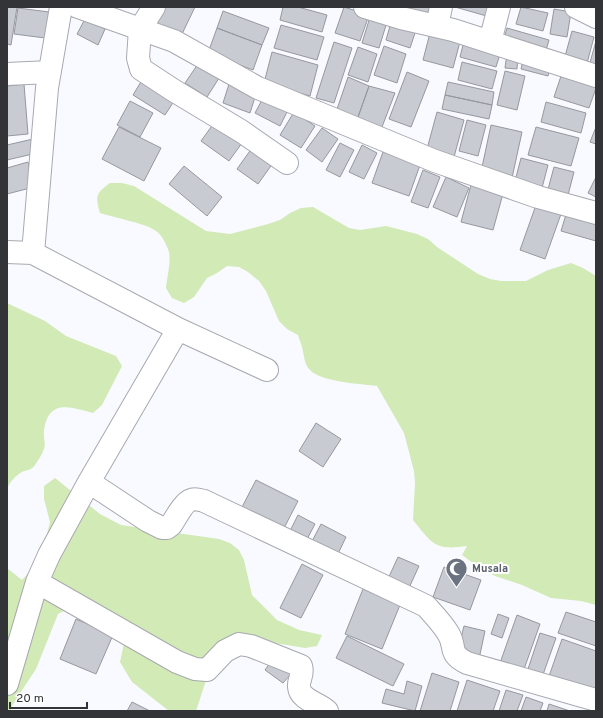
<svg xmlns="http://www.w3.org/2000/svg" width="603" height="718" font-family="Overpass,sans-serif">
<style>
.green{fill:#d1eab6}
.building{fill:#c9cbd2;stroke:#96989f}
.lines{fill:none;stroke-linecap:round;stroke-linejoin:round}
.minor-casing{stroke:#a8a9b0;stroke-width:24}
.minor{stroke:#fff;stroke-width:22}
.labels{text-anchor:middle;stroke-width:4;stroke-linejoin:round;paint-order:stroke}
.worship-label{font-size:11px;font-weight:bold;fill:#5b616d;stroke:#fff;text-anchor:start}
</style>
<rect width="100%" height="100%" fill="#f9faff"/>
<path class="green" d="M110,183H122L134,186L206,231L230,234L268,224L280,220L290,213L301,208L313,207L349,228L360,230L386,226L417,234L428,239L437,247L478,274L490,279L501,281H526L548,270L571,263L583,268L596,276V605L581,601L551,598L522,585L495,576L477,566L462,555L467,546C434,551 432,543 413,520L415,483L414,471L404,433L377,386C361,384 321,382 310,370C304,365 304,354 302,347C301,343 299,339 298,335L287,329L279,321L266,291L259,281L248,272L239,267L227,266L217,273L207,278L194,297L184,303L172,298L166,288C167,277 171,263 169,252C167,245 161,234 156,231C148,224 112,217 100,213C95,196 96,193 110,183Z
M7,303L45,321L66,336L116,356L122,366L102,405L93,413C71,407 48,398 44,431C43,436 46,444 44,449C42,455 38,460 35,465C32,470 26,470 22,472C15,476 11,481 7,488Z
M55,478L100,514L121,525L219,539L230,543L239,550L244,560L252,595L277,620L299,630L322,635L317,646L305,648L281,644L234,642L214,656L196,711H169L132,682L120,662L125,639L82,602L58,614L36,669L13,704L10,711H7V568L22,580L32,569L47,534L50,522L44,499V486Z"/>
<path class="building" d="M7,7H17L11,45L7,44Z
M160,7H195L181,36L153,22Z
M283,7H298L327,15L322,32L280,20Z
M344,7L369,15L360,41L335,33Z
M408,7H437L433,23L406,15Z
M455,7H492L490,17Z
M521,7L548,13L543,31L516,24Z
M18,8L57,13L53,39L14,34Z
M554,9L571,12L567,37L550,34Z
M223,11L269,28L262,45L217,28Z
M370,17L387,22L379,48L362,43Z
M85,19L105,29L98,45L77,34Z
M392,19L417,27L410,48L386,40Z
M281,25L324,37L317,60L274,48Z
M217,28L262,45L253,70L208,53Z
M507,28L549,40L545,54L503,42Z
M431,29L461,38L453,68L423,60Z
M572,31L594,37L586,67L564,60Z
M464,41L501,51L496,67L460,57Z
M596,41V69L589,66Z
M334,42L352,48L334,103L316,98Z
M384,46L406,54L397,83L374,75Z
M358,47L377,54L368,82L348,75Z
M272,52L318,65L310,96L264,83Z
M507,53L518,54L517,69L505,68Z
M524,56L551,64L548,76L521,69Z
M200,61L221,75L207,97L185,83Z
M462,62L497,71L492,89L458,80Z
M563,70L596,81V88L589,108L554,97Z
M505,71L525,76L517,110L497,105Z
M407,72L429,81L411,127L389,119Z
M145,75L178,95L165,115L133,95Z
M348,77L369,86L357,120L336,112Z
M448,82L494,92L492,105L445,95Z
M24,84L28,134L7,136V86Z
M229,84L256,94L250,113L223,103Z
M369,86L395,93L382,127L357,120Z
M445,95L492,105L489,119L442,109Z
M263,98L288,110L280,126L255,113Z
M130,101L153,113L140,137L117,125Z
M546,102L586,113L581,133L541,122Z
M294,112L315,126L301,148L280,135Z
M437,112L464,120L454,157L427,149Z
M467,120L486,125L478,156L459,151Z
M214,123L242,143L229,161L201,141Z
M491,125L522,132L512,178L481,172Z
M119,127L161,148L144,181L102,159Z
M536,127L579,138L571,166L528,155Z
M596,127V144L590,142Z
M322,128L338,139L322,162L306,150Z
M33,139L37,153L7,160V145Z
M340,143L354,150L340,177L326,170Z
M362,145L377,153L364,179L349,172Z
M252,148L273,163L258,184L237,169Z
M383,152L420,165L409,196L372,183Z
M521,158L548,165L542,188L515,181Z
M28,162L34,187L7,194V168Z
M184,166L222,197L207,216L169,184Z
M554,167L574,172L567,199L547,193Z
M423,170L440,177L428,208L411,202Z
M446,177L469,188L457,217L433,207Z
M596,177V197L588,193Z
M472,181L504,190L493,230L461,222Z
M536,205L561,214L545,259L520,250Z
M568,208L596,215V241L561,231Z
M316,423L341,439L323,467L299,451Z
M256,480L298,501L282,532L240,511Z
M298,515L315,524L304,545L287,537Z
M321,524L346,537L335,560L309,547Z
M398,557L419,566L408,590L387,581Z
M302,564L323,575L301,618L280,608Z
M444,567L481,580L470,610L433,597Z
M363,589L400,605L382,649L345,634Z
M566,612L596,622V646L558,633Z
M498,614L509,618L502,638L491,634Z
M517,615L540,624L523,672L500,663Z
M76,619L113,635L96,674L60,659Z
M464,626L485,631L479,659L457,654Z
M540,633L556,638L540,683L525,678Z
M347,636L404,664L393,686L336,658Z
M562,639L596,651V688L593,697L547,682Z
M272,660L291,674L283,683L265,670Z
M432,673L459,682L450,711H420Z
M467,680L500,691L493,711H457Z
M407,681L422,686L415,711L382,703L386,689L404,694Z
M506,690L523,695L517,711H499Z
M526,697L543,703L540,711H521Z
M132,702L150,711H127Z
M549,704L570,711H547Z"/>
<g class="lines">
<defs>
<path id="minor" d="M78,7L174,41L258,88L435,161L538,197L596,213
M154,7L140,29L138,58L141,69L173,90L241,131L287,163
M365,7L401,18L453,30L596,76
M576,7L596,17
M437,26L441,7
M490,42L499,7
M7,74L50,72
M7,252L33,253L178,329L89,482L49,555L37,582L7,684
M33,253L47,88L61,7
M178,329L267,370
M89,482L148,521L162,528H167L171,525C175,519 184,502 191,500C195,498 200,500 204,501L426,606C434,615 442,623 448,633C457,647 447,653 467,663L596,700
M37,582L177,662L195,669L207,670L225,651L239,644L251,646L301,666C304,674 298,680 299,687C300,700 319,703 327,711"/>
</defs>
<use href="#minor" class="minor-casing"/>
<use href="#minor" class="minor"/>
</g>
<defs>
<symbol id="mosque-pin" viewBox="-11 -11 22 30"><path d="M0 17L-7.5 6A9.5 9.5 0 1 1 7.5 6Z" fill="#6b7280" stroke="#fff"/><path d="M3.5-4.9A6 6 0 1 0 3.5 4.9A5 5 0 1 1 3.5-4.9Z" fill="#fff"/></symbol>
</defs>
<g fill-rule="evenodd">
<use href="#mosque-pin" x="444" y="556" width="25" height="34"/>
</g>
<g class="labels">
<g class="worship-label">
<text x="472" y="572">Musala</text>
</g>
</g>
<rect width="603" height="718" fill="none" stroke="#333437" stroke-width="16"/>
<path d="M10 702v6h77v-6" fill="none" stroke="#333437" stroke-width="2"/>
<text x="16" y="702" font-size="12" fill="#333437" stroke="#ffffff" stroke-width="3" paint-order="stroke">20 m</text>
</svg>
